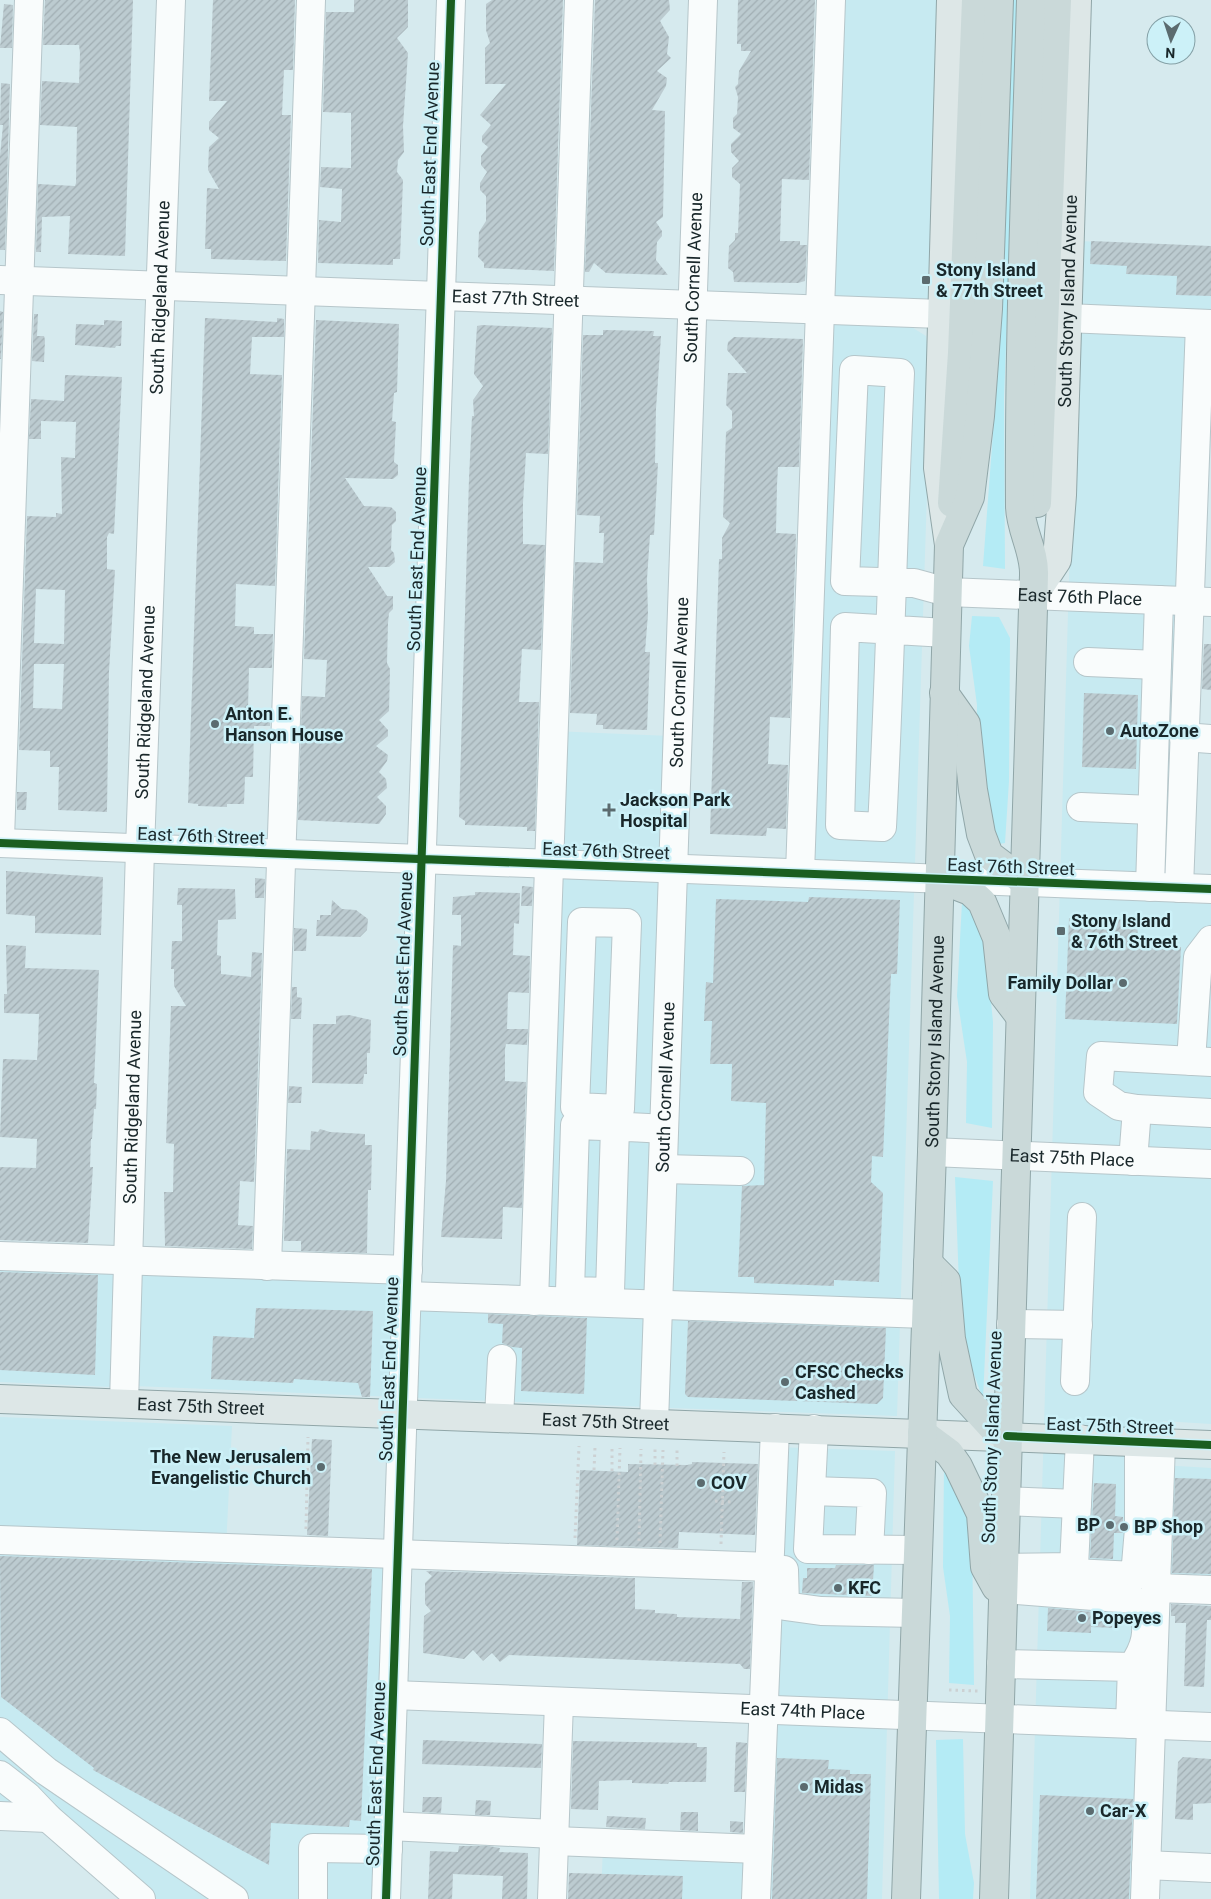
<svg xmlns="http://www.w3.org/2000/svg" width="1211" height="1899" font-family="Roboto,sans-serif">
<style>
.built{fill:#c7eaf1}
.grass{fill:#b4ebf5}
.building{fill:url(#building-hatch);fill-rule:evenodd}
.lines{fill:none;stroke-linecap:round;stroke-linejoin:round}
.minor-casing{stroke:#b6c6ca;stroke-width:30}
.major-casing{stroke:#90a6a8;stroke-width:30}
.highway-casing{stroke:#90a6a8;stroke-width:30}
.path{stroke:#ccd1d3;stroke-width:3;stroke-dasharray:2.5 4;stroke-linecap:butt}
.minor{stroke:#f9fcfc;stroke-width:28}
.major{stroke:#dde7e7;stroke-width:28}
.highway{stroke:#cad9d9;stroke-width:28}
.cycleway-casing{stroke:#ccf1f8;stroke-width:11}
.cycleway{stroke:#1b5e20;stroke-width:8}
.poi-dot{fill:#5b6b6f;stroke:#ccf1f8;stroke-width:2}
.labels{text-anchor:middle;stroke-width:5;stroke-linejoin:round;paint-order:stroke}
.street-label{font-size:18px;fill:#19272a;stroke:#ccf1f8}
.poi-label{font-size:18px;font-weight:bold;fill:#19272a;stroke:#ccf1f8;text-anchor:start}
</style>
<defs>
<pattern id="building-hatch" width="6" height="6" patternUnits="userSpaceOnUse" patternTransform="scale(1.25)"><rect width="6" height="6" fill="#bccbd0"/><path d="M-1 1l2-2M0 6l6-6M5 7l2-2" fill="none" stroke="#a1aeb3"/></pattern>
</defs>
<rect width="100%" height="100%" fill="#d6eaee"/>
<path class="built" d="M831,0H939L928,305L820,301Z
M1079,241L1211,247V313L1180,903L1211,904V1424L1163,1421L1160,1465L1211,1468V1590L1156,1588L1143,1899H1030Z
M819,323L910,326L926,336L931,370L897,1416L669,1408L673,1306L647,1407L416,1398L420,1297L533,1301L553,731L670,736L665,883L799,889Z
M0,1256L117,1261L112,1387L0,1382Z
M139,1262L398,1270L395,1397L135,1386Z
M0,1417L232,1426L226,1548L387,1554L377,1899H137L44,1826L0,1825Z
M774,1447L895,1451L882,1899H601L603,1843L758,1849Z"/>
<path class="grass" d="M1010,0H1019L1004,398L1005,569L983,566L996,393Z
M972,616L999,617L1010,638L1009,781L1005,843L993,845L976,777L977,705L969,646Z
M962,902L982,907L993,1022L992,1128L966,1123L967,1062L957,996Z
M955,1177L993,1181L983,1399L961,1339Z
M944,1466L958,1471L972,1533L974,1685L949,1683L950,1616L943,1567Z
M963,1739L965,1834L974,1883L973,1899H939L936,1740Z"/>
<path class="building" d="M45,0H133L125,256L68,254L70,216L42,217L41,252H36L38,184L75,186L76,183L77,127L40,125L42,81L79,83L80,53L79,45H43Z
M213,0H295L293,70H284L282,115H291L286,261L211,259V249H205L207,188L219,189L208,170L209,147L219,138L209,130V122L227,101H209Z
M354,0H408V27L397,38L408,53L403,126L404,152L398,160L397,172L403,180L400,259H393V265L318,263L319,220L341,222L342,189L320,187L321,167L351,168V113L323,112L326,12H354Z
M492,0H563L554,271L484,268V263L478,257L479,232L486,221V196L480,190V183L487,172L481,165V156L488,147L482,142V136L491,125L480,115L506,84H485V48L490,43L486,30V4Z
M595,0H669L670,10L660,21L669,37L667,54L671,58L657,71L667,78L666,86L652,110L665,111L663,217L656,222L662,231V236L657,242L656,260L668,275L606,273L594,263L589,272H585Z
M738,0H815L809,180L782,179L780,241H800V245H807L805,281L798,283L734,282L733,272L728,268L729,246L735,240V233H738L740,184L732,177V168L739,161L731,152V144L741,134L733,128V118L737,114L738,97L735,87L738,84L739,71L751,51H741V44H737Z
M4,4L13,5L12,48H0Z
M1,83L10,84L5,250H0V156L3,125H0Z
M1091,241L1211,246V296L1176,295L1177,276L1126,274L1127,266L1090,264Z
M0,311L3,312L1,359H0Z
M34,314H38L37,336H44L45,340L44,362L32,361Z
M205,318L277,322V318L284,319V337H252L250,374L282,375L275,586L236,584L235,626L254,627V634H273L272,668H249L248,709H271L270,726H254L253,777H245L244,804H227V807L198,806V804L188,803Z
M104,320L122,321L121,346H116L115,348L75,345L76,324L104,325Z
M316,320L399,324L397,392L394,393L392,421L396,422L394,462L398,465V475L393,479L345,478L364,506L391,507L396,512V521L392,525L391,550L394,553L395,562L389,567H368L387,596H393V609L389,613L388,623L387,663L390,669L389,711L379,720L388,730V736L376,746L388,755L387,761L379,772L386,779L387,788L377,797L386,806V814L379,824L298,820L302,696L325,697L327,660L304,659Z
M482,325L552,328L548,454L526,453L523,503V544L545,545L541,650L522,649L519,702H539L535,831H527V827L465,825V821L459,817L469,478L472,416H474L473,400L483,386L474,374L477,326Z
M603,330L654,331L653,336H661L656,409L655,463H658L654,535H650L647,579L648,614L645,652H650L647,730L603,729V725H596L597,714L570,713L575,562L603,563L604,533H599L600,516L577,515L583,335H603Z
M734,337L803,339L799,467H778L777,485L776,533L796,534L790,718L770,717L768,764L788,765L786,829L767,828L766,836L710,834L719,559H722V538L730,523L723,517L726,432L732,428V411L726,405L728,373H747L727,350L728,342Z
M65,375L122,377L114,534L109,533L107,537V569L115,570L109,672L107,812L58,810L59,767H50V751L19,750L27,516L56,517V513L62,514L61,457L75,458L76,422L41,421V439H29L31,399L64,401ZM36,589L65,590L64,644L34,643ZM34,664H64L62,709L33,708Z
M1204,644H1211V690L1202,689Z
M1084,693L1138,695L1136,769L1082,767Z
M17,792H27L26,810H17Z
M6,871L103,877L101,935L35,933V916L6,914Z
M255,878L265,879L264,898H255Z
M522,886L533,887L532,906H521Z
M178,888L235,889L236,919L218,920L217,955L221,956V974L251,977L252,952L262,953L254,1182L240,1181L238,1225L253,1226L252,1249L165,1246L164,1192H173L174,1144L166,1143L171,1006H186L174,986V969H171L172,941H182V905H177Z
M475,892L520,893L519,924L514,923L513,955L530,956L529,993L509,992L508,994L507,1029H528L527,1045L506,1044L505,1049V1081L526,1082L522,1208L503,1207L502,1239L441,1237L446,1181L453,945L461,946V915H452L453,897L475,895Z
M809,897L900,900L897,974H891L883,1157L872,1156L871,1182L883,1193L879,1282L834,1280V1286L754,1283V1277H738L742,1186L764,1185L766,1103L731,1101L732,1064H710L712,1021H704L706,982L713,983L716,899L808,902Z
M332,900L342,909L356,910L368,919L367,930L360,937L316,936L317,920H320V915H331Z
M1069,918L1138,920L1137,945L1181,947L1177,1024L1065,1019Z
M294,928L307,929L306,951H294Z
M6,945L26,946L25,968L99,970L94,1083L97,1084L96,1109H94L92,1139H91L90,1167H93L88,1243L0,1240V1167L36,1168L37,1139L0,1137L3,1059L37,1060L38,1044L39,1014L4,1013V994H7Z
M292,987H297V997L302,998L301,1019H291Z
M349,1015L371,1020L370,1053H367V1074H364L363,1084L312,1083L313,1024H336V1016Z
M289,1086L302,1087L301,1103H288Z
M320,1129L330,1132L365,1134V1145H372L371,1190H368L367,1253L301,1251V1241H284L287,1149L310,1150L311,1131L318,1132Z
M0,1272L98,1275L95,1375L0,1370Z
M256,1308L373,1311L370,1397H362L358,1383L294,1379L293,1383L211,1379L213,1336L254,1338Z
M488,1314L587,1318L584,1394L521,1391L522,1348L512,1347L502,1343L503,1324L488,1323Z
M688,1321L886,1328L883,1398L877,1404L688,1397L685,1394Z
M312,1439L332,1440L328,1536L307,1535Z
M692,1462L758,1464L755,1535L679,1532L678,1548L577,1545L580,1470L628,1472V1464L687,1465L692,1464Z
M1175,1478L1211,1479V1574L1172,1573Z
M1094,1483L1116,1484L1115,1516L1123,1517V1533H1114L1113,1559L1090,1558Z
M0,1556L372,1569L361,1821L350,1820L349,1827L271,1823L269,1865L93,1770L94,1768L1,1697Z
M836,1565H874L872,1596L802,1593L803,1578H807V1568H835Z
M426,1571L635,1578V1609L655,1610V1613L677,1614V1617L740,1619L742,1582H753L750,1669H744L740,1664L509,1655L500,1662L492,1653L483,1661L473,1650L464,1659L423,1653L424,1616L431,1611L425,1604V1583L432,1576Z
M1171,1604L1211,1606V1620H1207L1204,1687L1184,1686L1186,1623H1175V1616H1171Z
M1048,1608L1117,1614V1628L1091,1627V1633L1047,1631Z
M423,1740L542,1744L541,1768L422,1764Z
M573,1741L697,1743V1747H707L706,1782H669L668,1784L632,1783V1780L599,1781L598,1810L571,1809Z
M736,1742L747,1743L745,1792H734Z
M1183,1757L1211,1759V1803L1193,1804V1820L1175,1819L1178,1762Z
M777,1758L829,1760L828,1769L850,1770V1774H871L867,1899H772Z
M1040,1795L1133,1799L1129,1899H1036Z
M423,1797H442L441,1813L422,1812Z
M476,1800L491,1801L490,1815H475Z
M681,1812H698V1831L680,1830Z
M607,1816L646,1818L645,1829L606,1827Z
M730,1821L743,1822V1833L730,1832Z
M459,1846H489L500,1848L499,1852L528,1853L527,1899H502L503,1876L453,1874L452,1899H428L430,1851L458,1852Z
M569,1873L683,1876L682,1899H568Z"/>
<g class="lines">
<defs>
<g id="minor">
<path id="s1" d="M0,280L941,314"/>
<path d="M1066,318L1211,324"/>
<path id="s2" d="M946,633L845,627L840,825L882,827C890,676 893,525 900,373L854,370L845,581L914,583L947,592L1211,602"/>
<path d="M1088,662L1157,665"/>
<path d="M1184,737L1211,739"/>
<path d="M1081,807L1152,810"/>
<path d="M0,839L29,0"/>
<path d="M0,843L1211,889"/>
<path d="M800,873L831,0"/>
<path d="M1150,887L1159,600"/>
<path d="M1179,888L1200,324"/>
<path d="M582,922L627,923L620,1109L575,1107Z"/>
<path d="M1191,1061L1198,957L1211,940"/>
<path d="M1211,1062L1101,1056L1098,1092L1119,1106L1137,1109L1211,1113"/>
<path d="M615,1127L610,1292L570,1291L575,1125C605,1126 635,1127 664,1129"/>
<path id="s3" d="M932,1152L1211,1164"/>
<path d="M1133,1161L1137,1109"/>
<path d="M663,1169L740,1171"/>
<path d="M0,1256L408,1270"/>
<path d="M267,1266L311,0"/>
<path d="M407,1296L926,1314"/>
<path d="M534,1301L579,0"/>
<path d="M1011,1324L1078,1325"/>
<path d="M1075,1381L1082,1217"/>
<path id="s4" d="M124,1403L140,849L171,0"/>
<path d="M499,1417L502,1359"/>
<path id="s5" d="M654,1423L703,0"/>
<path d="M814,1429L808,1549L917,1550"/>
<path d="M1139,1442V1529H1158"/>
<path d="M811,1491L872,1493L869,1550"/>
<path d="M1005,1501L1077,1504"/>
<path d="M0,1540L769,1567"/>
<path d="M1074,1567L1073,1573L1135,1576L1139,1529"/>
<path d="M1003,1568L1074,1567L1080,1439"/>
<path d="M784,1570L785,1606L821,1611L915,1613"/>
<path d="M1156,1588L1211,1590"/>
<path d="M1002,1589L1132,1599L1145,1607C1148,1633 1147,1646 1132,1667"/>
<path d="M1001,1664L1132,1667L1130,1724"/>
<path id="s6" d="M393,1695L1211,1727"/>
<path d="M0,1732L46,1771L234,1899"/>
<path d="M0,1775L27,1796L48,1818L141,1899"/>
<path d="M0,1816L48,1818"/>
<path d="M389,1826L554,1834"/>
<path d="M554,1841L758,1849"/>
<path d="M1146,1865L1211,1868"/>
<path d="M313,1899V1848L388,1849"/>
<path d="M386,1899L451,0"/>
<path d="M552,1899L559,1702"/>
<path d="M756,1899L775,1428"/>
<path d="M1145,1899L1161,1443"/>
</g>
<g id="major">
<path d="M949,545L938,468L951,0"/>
<path id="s7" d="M1034,595L1057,560L1062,495L1077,0"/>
<path id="s8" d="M0,1399L1211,1445"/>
</g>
<g id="highway">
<path d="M952,503L962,353L976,0"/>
<path d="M1037,503L1057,0"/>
<path d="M944,693L966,724L973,790L981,834L989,855L1025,882"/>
<path d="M939,879L970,891L982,902L997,938L1003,994L1019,1015"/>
<path d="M928,1263L946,1281L951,1339L963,1395L994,1429L1007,1436"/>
<path d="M922,1433L949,1453L958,1466L981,1514L985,1567L996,1587"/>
<path id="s9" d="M906,1899L932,1152L949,545L970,497L980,416L988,309L999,0"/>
<path d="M994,1899L1034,575C1035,551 1020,529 1020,506C1019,337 1026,169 1031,0"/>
</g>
</defs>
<use href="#minor" class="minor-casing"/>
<use href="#major" class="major-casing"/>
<use href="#highway" class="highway-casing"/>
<path class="path" d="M655,1465V1449
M677,1466V1450
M594,1470L595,1447
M612,1471V1448
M296,1474L307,1475
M715,1501L732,1502
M306,1529L308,1437
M575,1538L579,1446
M617,1540L620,1448
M639,1541L641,1449
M660,1543L663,1450
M721,1544L724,1452
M949,1690L978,1691"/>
<use href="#minor" class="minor"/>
<use href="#major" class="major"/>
<use href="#highway" class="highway"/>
<defs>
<path id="cycleway" d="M0,843L1211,889
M1007,1436L1211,1445
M386,1899L451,0"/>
</defs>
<use href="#cycleway" class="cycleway-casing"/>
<use href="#cycleway" class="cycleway"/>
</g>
<g class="poi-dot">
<rect x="921" y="275" width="10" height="10" rx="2.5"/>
<circle cx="215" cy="724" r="5"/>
<circle cx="1110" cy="731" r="5"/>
<path d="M606.5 802.5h5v5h5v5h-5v5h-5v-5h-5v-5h5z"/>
<rect x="1056" y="926" width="10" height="10" rx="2.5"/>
<circle cx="1123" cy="983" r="5"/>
<circle cx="785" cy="1382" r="5"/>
<circle cx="321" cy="1467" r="5"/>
<circle cx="701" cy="1483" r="5"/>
<circle cx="1110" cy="1525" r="5"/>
<circle cx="1124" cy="1527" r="5"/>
<circle cx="838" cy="1588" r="5"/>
<circle cx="1082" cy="1618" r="5"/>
<circle cx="804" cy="1787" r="5"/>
<circle cx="1090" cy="1811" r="5"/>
</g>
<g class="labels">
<g class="street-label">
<text transform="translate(430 154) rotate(-88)" y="6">South East End Avenue</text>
<text dy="6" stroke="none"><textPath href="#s5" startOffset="1146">South Cornell Avenue</textPath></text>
<text dy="6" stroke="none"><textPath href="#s4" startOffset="1106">South Ridgeland Avenue</textPath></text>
<text dy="6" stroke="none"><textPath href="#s1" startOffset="516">East 77th Street</textPath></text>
<text dy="6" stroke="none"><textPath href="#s7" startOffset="301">South Stony Island Avenue</textPath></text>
<text transform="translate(417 559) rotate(-88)" y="6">South East End Avenue</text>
<text dy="6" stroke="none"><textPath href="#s2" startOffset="1289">East 76th Place</textPath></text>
<text dy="6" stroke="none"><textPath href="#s5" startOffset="741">South Cornell Avenue</textPath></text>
<text dy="6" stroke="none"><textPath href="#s4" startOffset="701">South Ridgeland Avenue</textPath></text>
<text transform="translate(201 836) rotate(2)" y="6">East 76th Street</text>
<text transform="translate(606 851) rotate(2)" y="6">East 76th Street</text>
<text transform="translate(1011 867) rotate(2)" y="6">East 76th Street</text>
<text transform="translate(403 964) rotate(-88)" y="6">South East End Avenue</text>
<text dy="6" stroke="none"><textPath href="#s9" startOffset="858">South Stony Island Avenue</textPath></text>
<text dy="6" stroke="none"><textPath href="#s5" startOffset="336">South Cornell Avenue</textPath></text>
<text dy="6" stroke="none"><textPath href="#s4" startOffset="296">South Ridgeland Avenue</textPath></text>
<text dy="6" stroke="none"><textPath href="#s3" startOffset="140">East 75th Place</textPath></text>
<text transform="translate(389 1369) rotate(-88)" y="6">South East End Avenue</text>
<text dy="6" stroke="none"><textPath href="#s8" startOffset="201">East 75th Street</textPath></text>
<text dy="6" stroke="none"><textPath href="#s8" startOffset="606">East 75th Street</textPath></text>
<text transform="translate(1110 1426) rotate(2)" y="6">East 75th Street</text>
<text transform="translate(992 1437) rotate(-88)" y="6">South Stony Island Avenue</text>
<text dy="6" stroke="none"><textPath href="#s6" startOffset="410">East 74th Place</textPath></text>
<text transform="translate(376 1774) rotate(-88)" y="6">South East End Avenue</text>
</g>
<g class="poi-label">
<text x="936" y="276">Stony Island<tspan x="936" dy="21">&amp; 77th Street</tspan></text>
<text x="225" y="720">Anton E.<tspan x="225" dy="21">Hanson House</tspan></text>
<text x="1120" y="737">AutoZone</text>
<text x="620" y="806">Jackson Park<tspan x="620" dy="21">Hospital</tspan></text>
<text x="1071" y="927">Stony Island<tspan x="1071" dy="21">&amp; 76th Street</tspan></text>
<text x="1113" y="989" text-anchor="end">Family Dollar</text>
<text x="795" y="1378">CFSC Checks<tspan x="795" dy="21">Cashed</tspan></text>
<text x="311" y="1463" text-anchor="end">The New Jerusalem<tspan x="311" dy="21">Evangelistic Church</tspan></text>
<text x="711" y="1489">COV</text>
<text x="1100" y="1531" text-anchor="end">BP</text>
<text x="1134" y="1533">BP Shop</text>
<text x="848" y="1594">KFC</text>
<text x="1092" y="1624">Popeyes</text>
<text x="814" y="1793">Midas</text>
<text x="1100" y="1817">Car-X</text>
</g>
</g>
<g transform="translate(1171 40) rotate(183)"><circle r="24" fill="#ccf1f8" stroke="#84a0a6"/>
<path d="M0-4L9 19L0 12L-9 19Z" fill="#5b6b6f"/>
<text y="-8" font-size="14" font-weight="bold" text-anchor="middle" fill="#19272a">N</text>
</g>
</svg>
